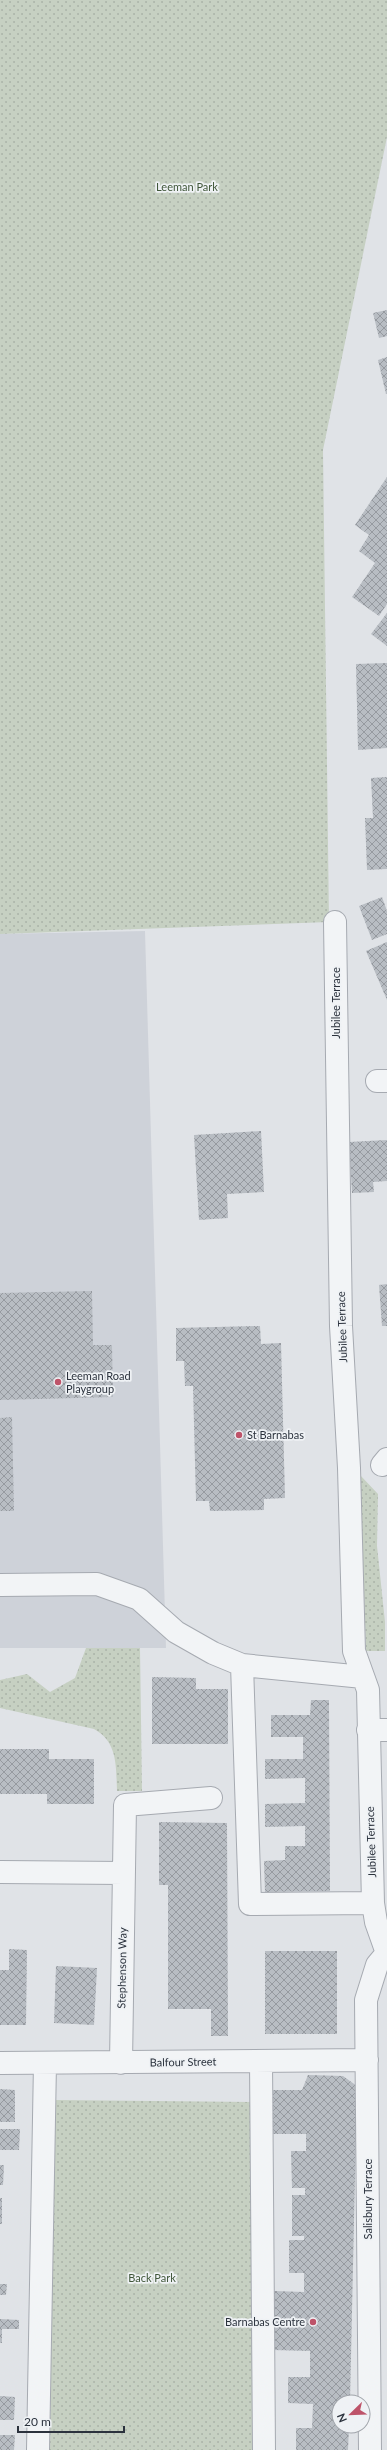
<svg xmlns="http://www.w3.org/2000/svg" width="387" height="2450" font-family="Lato,sans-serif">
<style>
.built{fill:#ced2d9}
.grass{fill:url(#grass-dots)}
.building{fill:url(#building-cross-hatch)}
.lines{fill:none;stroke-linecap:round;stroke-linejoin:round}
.minor-casing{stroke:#a6aab1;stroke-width:24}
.minor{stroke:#f2f4f6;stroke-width:22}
.poi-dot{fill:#be5369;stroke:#eff2f5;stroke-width:1.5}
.labels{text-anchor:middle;stroke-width:3.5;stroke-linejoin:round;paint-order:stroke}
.park-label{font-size:11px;fill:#40573a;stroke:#eff2f5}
.street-label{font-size:11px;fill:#2b323d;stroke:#eff2f5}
.poi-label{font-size:11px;fill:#2b323d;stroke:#eff2f5;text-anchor:start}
</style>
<defs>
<pattern id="grass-dots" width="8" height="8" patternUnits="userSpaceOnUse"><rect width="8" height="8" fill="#c6d0c2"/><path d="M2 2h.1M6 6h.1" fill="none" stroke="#aab3a8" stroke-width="1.8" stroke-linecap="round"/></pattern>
<pattern id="building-cross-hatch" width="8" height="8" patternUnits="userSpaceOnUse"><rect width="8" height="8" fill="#b8bdc3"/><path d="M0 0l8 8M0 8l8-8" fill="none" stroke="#969aa0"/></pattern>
</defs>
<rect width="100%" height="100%" fill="#e0e3e7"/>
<path class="built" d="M145,931L166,1648H0V934Z"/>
<path class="grass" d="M0,0H387V137L323,450L329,922L0,934Z
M360,1475L378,1494L377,1546L385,1622V1651H366Z
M86,1648H140L142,1791H117C116,1767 118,1742 94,1729L0,1708V1680L27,1674L50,1692L75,1678Z
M54,2100L253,2102L252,2450H50Z"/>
<path class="building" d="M387,310V336L379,338L373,313Z
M387,357V394H386L378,360Z
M387,477V604L379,616L352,597L375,563L359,551L369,535L355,525Z
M387,613V646L371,634Z
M387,663V748L358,750L356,664Z
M387,777V869L367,870L365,818H373L371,778Z
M382,897L387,911V934L372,940L359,906Z
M387,942V1000L366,951Z
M261,1131L264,1192L227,1194L228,1218L199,1220L194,1135Z
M387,1140V1181L373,1182L374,1192L352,1193L349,1142Z
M387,1284V1326H382L379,1285Z
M92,1291L93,1345H112L113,1397L0,1400V1293Z
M260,1326L261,1344L281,1343L285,1498L264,1499V1510L210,1511L209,1501H196L193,1386H185L184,1361H176V1328Z
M12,1417L14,1511H0V1418Z
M152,1677L196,1678V1689H228V1744H152Z
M311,1700H329L330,1891L265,1892L264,1861L285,1860V1846H305V1826L265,1827V1804L305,1803V1778L265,1779V1759H303V1737H271V1715H310Z
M0,1749H49V1759H94V1804H47V1794H0Z
M159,1822L227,1823L228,2036H211V2009H168V1885H159Z
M9,1949L27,1950L26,2025H0V1970H9Z
M265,1951H337V2034H265Z
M56,1966L97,1968L94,2025L54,2023Z
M308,2075L343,2076L357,2086L350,2402H339V2426H349L348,2450H296V2428H312L313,2404L288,2403V2377H310V2351L273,2350L274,2291L304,2292V2273H289V2240H304V2236H292V2195H305V2188H292L291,2151H306V2134H269V2090H302Z
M0,2089L15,2090V2122H0Z
M0,2129H20L19,2150H0Z
M0,2165H4L3,2185H0Z
M0,2198H2V2224H0Z
M0,2284H7L6,2295H0Z
M0,2319L19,2320V2329H2V2343H0Z
M0,2396L15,2397L14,2420H0Z
M0,2435H15L14,2450H0Z"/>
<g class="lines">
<defs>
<path id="minor" d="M335,922L341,1326L349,1468L354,1651L368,1690L373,1903L376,1922L387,1953
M377,1081H387
M382,1465L387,1459
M0,1585L97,1584L139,1599L176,1632L213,1653L242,1665L363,1677
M242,1665L250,1904L373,1903
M368,1730H387
M0,1872L124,1873
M261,2061L264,2450
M0,2063L367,2060
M121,2063L125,1805L211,1798
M38,2450L45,2063
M370,2450L366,2000L377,1965L387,1953"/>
</defs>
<use href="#minor" class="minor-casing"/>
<use href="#minor" class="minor"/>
</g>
<g class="poi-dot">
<circle cx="58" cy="1382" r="4"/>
<circle cx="239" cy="1435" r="4"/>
<circle cx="313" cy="2322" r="4"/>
</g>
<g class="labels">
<g class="park-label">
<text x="187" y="191">Leeman Park</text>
<text x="152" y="2282">Back Park</text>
</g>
<g class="street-label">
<text transform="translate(336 1003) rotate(-90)" y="4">Jubilee Terrace</text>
<text transform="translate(342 1327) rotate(-92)" y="4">Jubilee Terrace</text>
<text transform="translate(371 1842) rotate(-92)" y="4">Jubilee Terrace</text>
<text transform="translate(122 1968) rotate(-89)" y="4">Stephenson Way</text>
<text transform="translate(183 2062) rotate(-1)" y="4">Balfour Street</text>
<text transform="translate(368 2199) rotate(-90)" y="4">Salisbury Terrace</text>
</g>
<g class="poi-label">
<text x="66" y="1380">Leeman Road<tspan x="66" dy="13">Playgroup</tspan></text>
<text x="247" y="1439">St Barnabas</text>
<text x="305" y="2326" text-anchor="end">Barnabas Centre</text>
</g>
</g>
<g transform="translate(351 2414) rotate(247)"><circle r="19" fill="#eff2f5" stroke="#a1a5ab"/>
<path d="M0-3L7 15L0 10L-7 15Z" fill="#be5369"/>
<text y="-6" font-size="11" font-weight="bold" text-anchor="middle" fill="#2b323d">N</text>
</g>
<path d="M18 2426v6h106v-6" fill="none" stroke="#2b323d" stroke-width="2"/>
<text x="24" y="2426" font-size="12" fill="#2b323d" stroke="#eff2f5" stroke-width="3" paint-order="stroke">20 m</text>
</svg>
